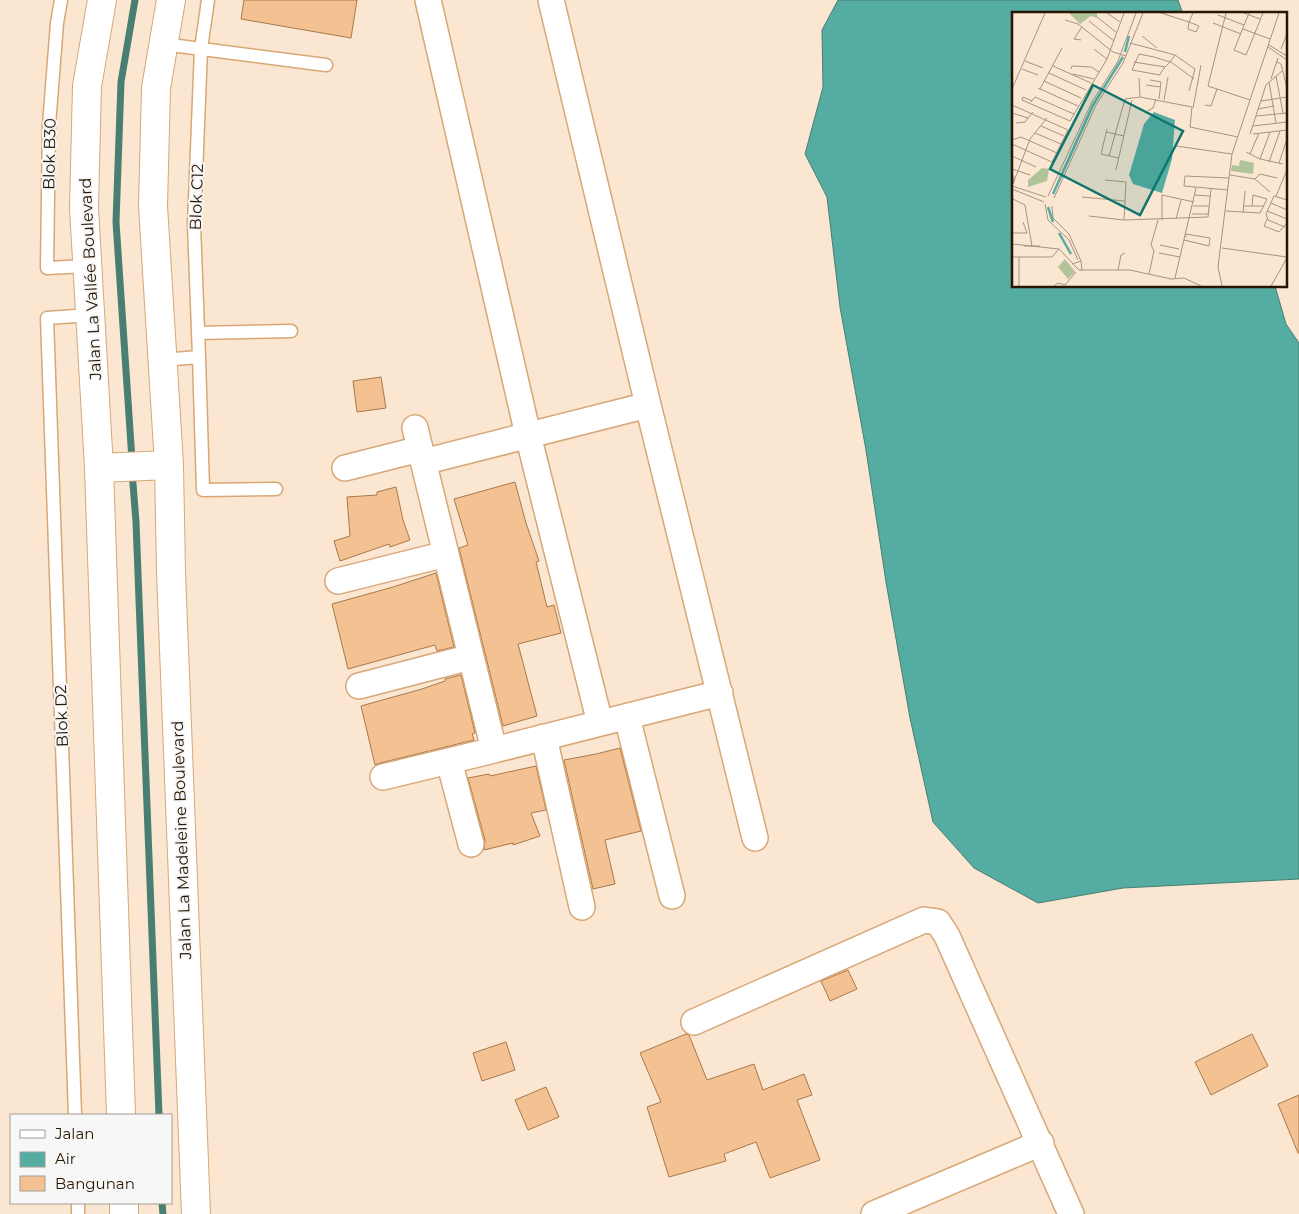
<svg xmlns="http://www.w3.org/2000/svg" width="1299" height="1214" font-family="Montserrat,sans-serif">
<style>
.water{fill:#55aca2;stroke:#487f72}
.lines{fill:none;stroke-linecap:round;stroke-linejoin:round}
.stream{stroke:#487f72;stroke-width:7}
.building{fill:#f4c292;stroke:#a87949}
.lane-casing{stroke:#d8a776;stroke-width:15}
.street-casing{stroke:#d8a776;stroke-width:28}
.secondary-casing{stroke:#d8a776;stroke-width:30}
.lane{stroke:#fff;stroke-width:12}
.street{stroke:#fff;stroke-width:25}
.secondary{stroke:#fff;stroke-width:28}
.labels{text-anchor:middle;stroke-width:4;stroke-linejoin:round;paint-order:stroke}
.street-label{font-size:16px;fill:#281603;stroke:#f7f7f7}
.inset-river{fill:none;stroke:#55aca2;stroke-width:2.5}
.inset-road{fill:none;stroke:#a7937f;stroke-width:1}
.view{fill:#0f766e;fill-opacity:0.15;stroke:#0f766e;stroke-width:2.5}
.inset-edge{fill:none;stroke:#281603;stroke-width:2.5}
</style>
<rect width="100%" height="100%" fill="#fbe6d2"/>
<path class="water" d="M838,0H1178L1183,14H1013V286H1275L1286,324L1299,343V879L1123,888L1038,903L974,868L933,822L910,718L886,582L866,450L840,307L827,197L805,154L823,87L822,30Z"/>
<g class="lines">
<path class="stream" d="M132,460L116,222L121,82L135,0
M132,471L136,522L159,1115
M162,1203L163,1214"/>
</g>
<path class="building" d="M244,0H357L351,38L241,19Z
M381,377L386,408L357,412L353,381Z
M515,482L526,523L539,561L536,562L547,607L554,605L561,633L518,644L537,716L503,726L459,548L468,545L454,499Z
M396,487L403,520L410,540L390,547L389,544L340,561L334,541L350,536L347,497L377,495V492Z
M436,573L454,647L437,651L435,645L348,669L332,604L393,587Z
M461,675L475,733L472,734L474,740L380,763L375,765L361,706L422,689L445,681V679Z
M620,748L641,831L605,840L615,884L593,889L564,760L596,754Z
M536,766L546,810L531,813L540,836L513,845V843L484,850L485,840L468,778L489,774L490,776Z
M848,970L857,989L830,1001L821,981Z
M686,1034L689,1035L707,1080L754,1064L763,1090L804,1074L812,1095L797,1100L820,1160L770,1178L756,1142L724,1154L726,1161L669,1177L647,1107L661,1102L640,1053Z
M1252,1034L1268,1066L1211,1095L1195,1062Z
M506,1042L515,1070L482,1081L473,1053Z
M546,1087L559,1117L528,1130L515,1100Z
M1299,1095V1153H1298L1278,1104Z"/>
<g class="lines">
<defs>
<path id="lane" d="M61,0L57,23L49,125L47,268L87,266
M163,44L326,65
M198,333L291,331
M199,357L203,490L276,489
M162,360L199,357L194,225L201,49L208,0
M75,1115L47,318L90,315
M78,1203V1214"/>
<path id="street" d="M428,0L528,435L600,723
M551,0L648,405L755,838
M415,428L494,750L720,693
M423,462L648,405
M345,468L420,449
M338,581L446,554
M359,686L471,657
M627,717L672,896
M544,737L582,907
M449,761L471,844
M383,777L494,750
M694,1022L924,920L938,922L947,936L1071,1214
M874,1214L1041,1143"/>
<path id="secondary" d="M102,0L87,86L84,208L99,468L121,1115
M171,0L156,88L153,206L169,465L171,572L196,1214
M99,468L169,465
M124,1203V1214"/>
</defs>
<use href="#lane" class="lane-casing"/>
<use href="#street" class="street-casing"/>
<use href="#secondary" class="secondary-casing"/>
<use href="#lane" class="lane"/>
<use href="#street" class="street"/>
<use href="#secondary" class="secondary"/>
</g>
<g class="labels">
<g class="street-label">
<text transform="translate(49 154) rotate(-89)" y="6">Blok B30</text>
<text transform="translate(196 197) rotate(-88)" y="6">Blok C12</text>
<text transform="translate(90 279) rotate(-93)" y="6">Jalan La Vallée Boulevard</text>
<text transform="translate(61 716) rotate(-92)" y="6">Blok D2</text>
<text transform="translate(181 840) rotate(-92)" y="6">Jalan La Madeleine Boulevard</text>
</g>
</g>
<g transform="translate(1012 12)">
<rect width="275" height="275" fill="#fbe6d2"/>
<path d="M57,1H85V6L79,4L68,12ZM228,148L242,151L241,162L219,159L220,153L227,154ZM30,156L37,157L35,169L16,175V168ZM53,247L63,260L56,267L46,255Z" fill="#b1c399"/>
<path d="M142,100L163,108L160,147L150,181L121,172L117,163L132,112Z" fill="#55aca2"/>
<path class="inset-river" d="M113,40L117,24M41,182L81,93L111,45M36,195L41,210M47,221L59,242"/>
<path class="inset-road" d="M95,1L108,10M149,1L177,10L187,14L184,20L176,17L177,10L181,1M214,1L196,74L238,88M232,1L248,7M237,1L222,38L234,43L251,1M206,3L232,13M85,5L104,20M53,8L66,12L101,40L114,44M77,9L102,29M201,11L229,22M231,17L258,27M130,24L145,36M69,28L62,27L70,15M118,31L163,43L183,57L177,79M257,33L275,44M256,35L275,48M82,37L95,47M269,37L275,22M163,43L158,50L153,55L148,62V63L120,58L127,42L142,45L158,50H159L182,67M13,49L31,56M122,50L153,55M265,50L269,52L275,76M41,54L79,71M10,57L26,63M59,57L60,54L79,55L87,60M37,61L74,78M61,62L82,67M264,64L271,101M127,66L128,85M259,67L266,46M138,68L149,70L147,87M32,69L69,86M257,70L264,111M134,73L149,75M26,76L66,94M0,77L33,1M28,77L50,36M152,88L156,65M20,89L11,85L10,88L58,109L95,47L112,1M249,89L275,85M19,90L23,85L62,102M0,93L56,118L40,150L0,132M193,93L199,94L205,77M181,96L189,53M246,97L262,94M135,99L141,96L144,87M0,101L16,106M244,104L275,101M4,111L13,110L21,100M29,114L52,124M241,114L275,110M95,117L89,142L107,146M94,120L112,124M23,121L49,132M238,122L254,73L270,59M241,122L275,118M0,128L9,125L45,141M164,134L220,142M234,140L248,147L271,152M238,142L247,121M0,144L24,155M97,144L113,87L128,85L180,95L178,115L226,125M248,147L258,120M257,150L268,119M267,151L275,127M0,157L18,163M104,158L120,88M218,163L243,167L248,162L265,166M2,164L1,172L18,127L35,106M243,167L258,180M93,168L114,170L112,208M0,174L34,185M0,177L32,190M216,178L172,174L173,164L217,166M183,183L198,184M36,184L80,90L106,49L124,1M264,184L275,158M70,185L113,189M42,186L84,93L111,51L131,1M1,187L13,193L20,234M259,191L275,198M33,192L36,208L57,228L66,248M40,194L41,206L57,222L69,249M181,194H197M232,194H252M214,199L248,201L255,187L241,183L240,194M255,199L275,207M231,201L233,179M180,202H197M77,204L112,208L196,205L199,177M164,207L169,188M255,207L252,214L267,220L275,211M150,208V183L182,190M273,215L256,208L254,202L262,184L275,188M0,221H15L11,210M172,228L197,234L198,226L174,222V225M0,232L47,237L67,258H118L159,267L172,266L189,274M148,233L167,237M12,234H28M210,236L275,245M147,241L168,245M0,245H40L47,237M60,252L69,249L70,259M106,258L109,243L113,241M137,262L142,239L139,233L146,208M163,266L184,176M7,274V245M42,274L46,271L53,273L64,260M210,274L206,255L220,142L267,1M259,274L275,246"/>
<path class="view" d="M81,73L171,119L128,203L38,157Z"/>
<rect width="275" height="275" class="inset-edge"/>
</g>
<rect x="10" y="1114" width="162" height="90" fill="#f7f7f7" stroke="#a49d95"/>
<rect x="20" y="1130" width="25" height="8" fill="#ffffff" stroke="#a49d95"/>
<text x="55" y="1139" font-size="15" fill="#281603">Jalan</text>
<rect x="20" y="1152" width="25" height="15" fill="#55aca2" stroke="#a49d95"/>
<text x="55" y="1164" font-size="15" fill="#281603">Air</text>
<rect x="20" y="1176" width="25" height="15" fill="#f4c292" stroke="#a49d95"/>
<text x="55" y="1189" font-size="15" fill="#281603">Bangunan</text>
</svg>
